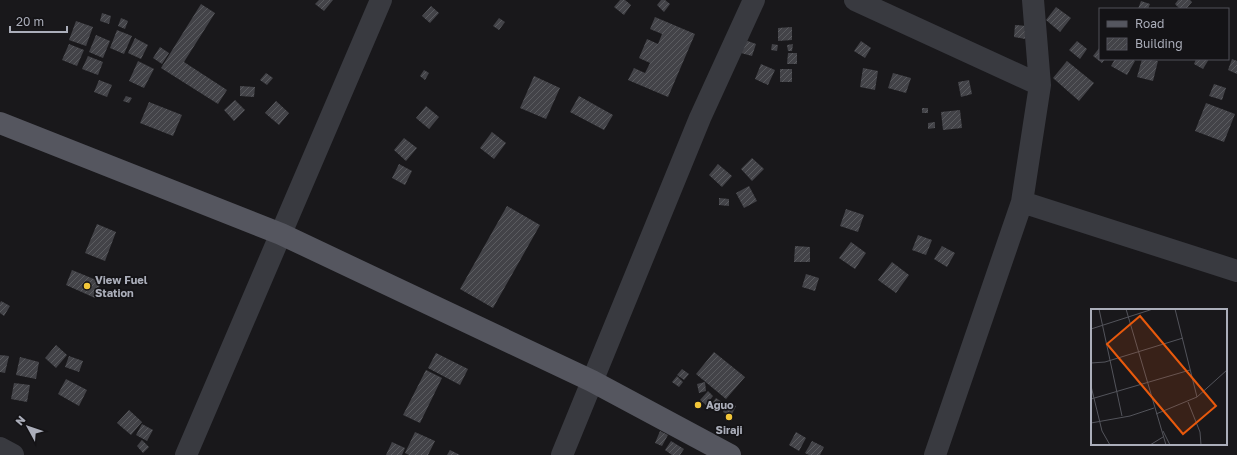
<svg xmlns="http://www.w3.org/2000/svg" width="1237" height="455" font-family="'Golos Text',sans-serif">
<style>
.building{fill:url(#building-hatch)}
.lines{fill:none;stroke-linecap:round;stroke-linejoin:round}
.minor{stroke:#393a40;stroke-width:22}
.major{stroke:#55565f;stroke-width:22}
.poi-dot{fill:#f2c639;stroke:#141316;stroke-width:1.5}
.labels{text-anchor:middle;stroke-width:3.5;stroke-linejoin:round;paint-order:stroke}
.poi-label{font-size:11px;font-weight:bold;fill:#abaeba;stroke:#141316;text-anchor:start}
.inset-road{fill:none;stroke:#53545b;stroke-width:1}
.view{fill:#e8590c;fill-opacity:0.15;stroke:#e8590c;stroke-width:2}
.inset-edge{fill:none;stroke:#abaeba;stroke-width:2}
</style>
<defs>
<pattern id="building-hatch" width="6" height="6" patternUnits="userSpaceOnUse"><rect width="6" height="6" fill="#434348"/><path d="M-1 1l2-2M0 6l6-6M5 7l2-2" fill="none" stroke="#5b5c60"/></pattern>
</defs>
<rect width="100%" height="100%" fill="#19181b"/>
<path class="building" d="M319,0H333L324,11L315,4Z
M620,0H625L631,5L624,15L614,7Z
M661,0H665L670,4L664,12L657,5Z
M1178,0H1190L1192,2L1186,9H1180L1175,4Z
M1141,1L1150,4L1148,9H1138Z
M201,4L215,13L184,62L227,90L218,104L161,68Z
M431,6L439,13L430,23L422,16Z
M1056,7L1071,18L1060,32L1046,20Z
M102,13L111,16L109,24L100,21Z
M655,17L695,34L668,97L628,80L634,68L645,73L650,63L639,58L647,39L658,44L662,34L650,29Z
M121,18L128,21L125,29L118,26Z
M499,18L505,22L499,30L493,26Z
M76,21L93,27L86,46L69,40Z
M1015,25L1027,26L1025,39L1014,37Z
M792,27V40L778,41V28Z
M117,30L132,36L124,54L110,48Z
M96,35L110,41L103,58L89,52Z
M135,38L148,45L141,59L128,53Z
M745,40L756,44L752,56L741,53Z
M861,41L871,48L865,58L854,51Z
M1077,41L1087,49L1080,59L1069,50Z
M69,44L84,50L77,66L62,60Z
M772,44L778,45L777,51L771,50Z
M793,44L792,51H788L787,45Z
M160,47L169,53L162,64L153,58Z
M1100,47V59H1105L1102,63L1093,56Z
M788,53H797V64H787Z
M88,56L103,62L98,75L82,69Z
M1115,59H1132L1135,61L1127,75L1111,66Z
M1142,59L1158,61L1153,81L1137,77Z
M1196,59H1209L1203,69L1194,64Z
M1232,59L1237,61V74L1228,70Z
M138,61L154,69L144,88L129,81Z
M1067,61L1094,83L1079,101L1053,78Z
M761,64L775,70L768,85L755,79Z
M863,68L878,71L875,90L860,87Z
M780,69H792V82H780Z
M424,70L429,73L425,80L420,76Z
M266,73L273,78L267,85L260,80Z
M893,73L911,78L906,93L888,88Z
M534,76L560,88L546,119L520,108Z
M99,80L112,85L107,97L94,92Z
M969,80L972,94L961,97L958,82Z
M1214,84L1226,88L1222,100L1209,96Z
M240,86L255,87L254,97L240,96Z
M126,96L132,98L129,103L123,101Z
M579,96L613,115L604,130L570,112Z
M235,100L245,110L234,121L224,110Z
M276,101L289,113L279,125L265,113Z
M149,102L182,115L173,136L140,123Z
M1206,103L1235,114L1224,142L1195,131Z
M426,106L439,117L429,129L416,118Z
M922,108H928V113H922Z
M960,110L962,128L943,130L941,112Z
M935,122V128L928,129V123Z
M492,132L506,143L494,159L480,148Z
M404,138L417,148L406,161L394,150Z
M752,158L764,169L752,181L741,169Z
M399,164L412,171L405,185L392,178Z
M718,164L732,176L722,187L709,175Z
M749,186L757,201L744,208L736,193Z
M719,198L729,199V206L719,205Z
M507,206L540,225L493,308L460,289Z
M846,209L864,215L858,232L840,226Z
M97,224L116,232L105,261L85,253Z
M918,235L932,240L926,255L912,250Z
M851,242L866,253L855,269L839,258Z
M795,246L810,247V262H794Z
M942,246L955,253L947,267L934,259Z
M892,262L909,275L896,293L878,280Z
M72,270L101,282L95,298L66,285Z
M806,274L819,278L815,291L802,287Z
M1,301L10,306L4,316L0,313V303Z
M56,345L67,355L56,368L45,358Z
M714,352L745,377L726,399L696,374Z
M436,353L468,369L460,385L428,368Z
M0,355L9,356L5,373L0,372Z
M69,356L83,361L79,372L65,367Z
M20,357L39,362L36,379L16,375Z
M682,369L689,374L684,380L677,375Z
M426,370L442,378L420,423L403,415Z
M677,376L683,382L679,387L672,382Z
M66,379L87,390L79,406L58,394Z
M705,382L706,391L699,393L697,384Z
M14,383L30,385L27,402L11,399Z
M708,391L713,396L706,405L700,400Z
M716,398L722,402L716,410L710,406Z
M727,402L736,406L731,416L723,412Z
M129,410L142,422L131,435L117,423Z
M142,424L153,430L147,441L136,435Z
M660,431L668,435L662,446L655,443Z
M415,432L435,441L428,455H409L405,453Z
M796,432L806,438L799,451L789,445Z
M142,440L149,447L143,453L137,446Z
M671,441L684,449L680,455H672L665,450Z
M812,441L824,447L820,455H809L805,453Z
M392,442L405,448L402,455H386Z
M450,450L460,455H447Z"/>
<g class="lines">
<path class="minor" d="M855,0L1040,85
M1022,202L1237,271
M0,448L13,455
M186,455L381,0
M562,455L700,118L754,0
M935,455L1022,202L1040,85L1033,0"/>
<path class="major" d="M0,123L281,234L592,381L730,455"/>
</g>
<g class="poi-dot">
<circle cx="87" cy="286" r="4"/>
<circle cx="698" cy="405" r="4"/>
<circle cx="729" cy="417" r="4"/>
</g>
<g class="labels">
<g class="poi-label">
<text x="95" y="284">View Fuel<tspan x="95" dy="13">Station</tspan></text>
<text x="706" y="409">Aguo</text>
<text x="729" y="434" text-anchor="middle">Siraji</text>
</g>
</g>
<g transform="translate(1091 309)">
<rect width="136" height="136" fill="#19181b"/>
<path class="inset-road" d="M8,0L31,107M35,0L75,136M84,0L106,88M0,20L62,0M0,54L14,53L92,29M0,77L11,122L19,136M0,90L99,61M97,93L109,123L110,136M65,105L106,88L136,61M0,114L39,107L63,99M72,122L79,136M59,136L72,128"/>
<path class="view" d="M49,7L125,97L92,125L16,35Z"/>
<rect width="136" height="136" class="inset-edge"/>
</g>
<rect x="1099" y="8" width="130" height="52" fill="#141316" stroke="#505158"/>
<rect x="1107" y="21" width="20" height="6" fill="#55565f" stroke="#505158"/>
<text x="1135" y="28" font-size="12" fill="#abaeba">Road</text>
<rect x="1107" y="38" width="20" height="12" fill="url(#building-hatch)" stroke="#505158"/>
<text x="1135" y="48" font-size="12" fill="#abaeba">Building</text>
<g transform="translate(28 427) rotate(310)" stroke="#141316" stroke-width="3" paint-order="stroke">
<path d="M0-3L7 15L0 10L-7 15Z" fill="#abaeba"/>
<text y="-6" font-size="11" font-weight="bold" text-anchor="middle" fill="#abaeba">N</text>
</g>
<path d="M10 26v6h57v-6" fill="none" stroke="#abaeba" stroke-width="2"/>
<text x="16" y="26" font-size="12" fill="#abaeba" stroke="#141316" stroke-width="3" paint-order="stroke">20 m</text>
</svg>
